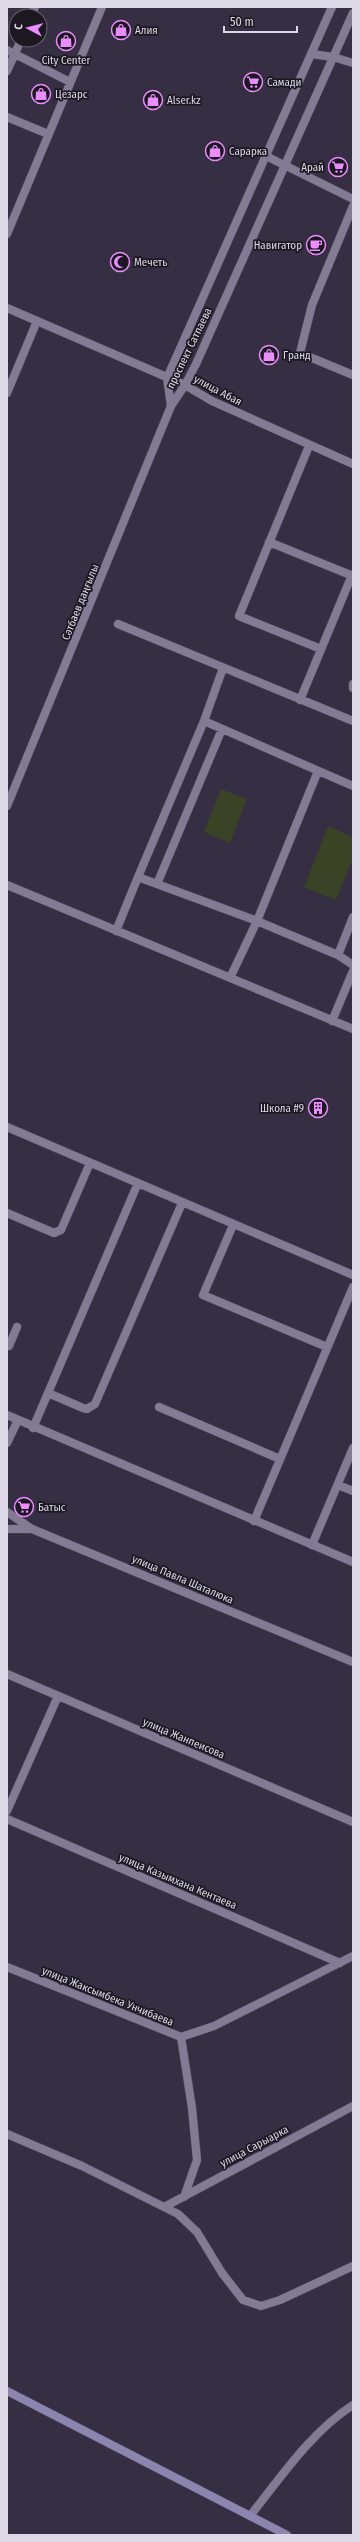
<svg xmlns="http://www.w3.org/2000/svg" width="360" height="2542" font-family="'Fira Sans Condensed',sans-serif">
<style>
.green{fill:#3a4325}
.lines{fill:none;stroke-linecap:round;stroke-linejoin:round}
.minor-casing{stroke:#534c5e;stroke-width:9}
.tertiary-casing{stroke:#534c5e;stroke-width:9}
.secondary-casing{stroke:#534c5e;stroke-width:9}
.minor{stroke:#837a93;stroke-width:8}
.tertiary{stroke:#837a93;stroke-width:8}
.secondary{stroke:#8c85b0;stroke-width:8}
.labels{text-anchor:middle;stroke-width:3.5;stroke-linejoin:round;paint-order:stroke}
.poi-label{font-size:11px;fill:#ddd8e6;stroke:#1c1822;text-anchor:start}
.street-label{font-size:11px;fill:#ddd8e6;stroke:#1c1822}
</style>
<rect width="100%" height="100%" fill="#362e43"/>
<path class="green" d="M221,789L247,799L230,843L204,832Z
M328,826L353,837V858L336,900L304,887Z"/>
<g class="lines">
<defs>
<path id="minor" d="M31,16L35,7
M7,50L70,82
M312,54L333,57L353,63
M7,71L21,40
M7,117L48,134
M266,156L353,199
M353,206L312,305L300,353L353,375
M7,234L102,7
M7,393L37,321
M309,446L239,616L321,649
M269,542L353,576
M118,624L353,721
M353,684V688
M300,700L352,575
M204,721L223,668
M138,877L204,721L353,786
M157,884L222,729
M7,885L353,1029
M116,931L138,877L257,921L338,955L353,965
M338,955L353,917
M230,978L257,921L318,771
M332,1021L353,971
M7,1127L353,1275
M7,1213L54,1233L61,1230L90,1163
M233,1225L203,1295L327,1347
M7,1345L9,1346L17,1327
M48,1393L83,1408L87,1409L95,1404L182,1203
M159,1407L280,1459
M33,1428L138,1183
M338,1485L353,1491
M7,1512L32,1529L353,1662
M254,1521L353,1287
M7,1529H32
M312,1545L353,1448
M7,1674L353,1822
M7,1811L58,1696
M7,1819L340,1963
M7,1967L181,2037L214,2026L353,1956
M181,2037L192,2108L197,2160L184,2197
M7,2134L82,2166L178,2214L197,2232L222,2273L243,2300L261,2306L280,2300L353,2266
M166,2206L353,2106
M250,2516C281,2477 311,2432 353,2405"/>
<path id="tertiary" d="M7,308L185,385L212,401L353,464
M171,406L167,378L332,7
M7,806L171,406L185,385L196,364L353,13
M7,1415L353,1562
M7,1443L18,1420"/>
<path id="secondary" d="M7,2391L287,2535"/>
</defs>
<use href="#minor" class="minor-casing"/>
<use href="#tertiary" class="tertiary-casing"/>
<use href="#secondary" class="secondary-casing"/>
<use href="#minor" class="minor"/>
<use href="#tertiary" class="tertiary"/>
<use href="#secondary" class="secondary"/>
</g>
<defs>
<symbol id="shop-ring" viewBox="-11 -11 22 22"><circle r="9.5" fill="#1c1822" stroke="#eb8dfc" stroke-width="1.5"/><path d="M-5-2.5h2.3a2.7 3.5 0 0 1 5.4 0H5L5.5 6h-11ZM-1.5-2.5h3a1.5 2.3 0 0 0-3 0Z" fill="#eb8dfc"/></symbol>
<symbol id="supermarket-ring" viewBox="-11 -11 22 22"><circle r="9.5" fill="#1c1822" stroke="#eb8dfc" stroke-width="1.5"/><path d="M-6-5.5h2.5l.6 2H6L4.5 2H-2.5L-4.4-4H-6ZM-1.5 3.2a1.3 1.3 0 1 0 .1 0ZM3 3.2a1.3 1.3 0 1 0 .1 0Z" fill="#eb8dfc"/></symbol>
<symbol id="cafe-ring" viewBox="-11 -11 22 22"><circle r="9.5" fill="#1c1822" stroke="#eb8dfc" stroke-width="1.5"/><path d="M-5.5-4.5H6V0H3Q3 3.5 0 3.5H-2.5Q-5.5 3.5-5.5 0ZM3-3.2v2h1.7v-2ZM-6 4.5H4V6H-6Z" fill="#eb8dfc"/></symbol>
<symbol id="mosque-ring" viewBox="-11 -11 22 22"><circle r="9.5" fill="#1c1822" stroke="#eb8dfc" stroke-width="1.5"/><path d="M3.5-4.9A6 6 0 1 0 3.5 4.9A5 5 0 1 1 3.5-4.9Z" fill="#eb8dfc"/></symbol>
<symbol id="building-ring" viewBox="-11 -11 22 22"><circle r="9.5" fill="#1c1822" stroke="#eb8dfc" stroke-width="1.5"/><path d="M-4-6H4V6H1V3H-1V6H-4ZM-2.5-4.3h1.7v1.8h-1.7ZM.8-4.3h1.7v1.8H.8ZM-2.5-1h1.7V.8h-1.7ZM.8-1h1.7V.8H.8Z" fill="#eb8dfc"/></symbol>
</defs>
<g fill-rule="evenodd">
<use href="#shop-ring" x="110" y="19" width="22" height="22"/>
<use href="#shop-ring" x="55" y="30" width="22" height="22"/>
<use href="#supermarket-ring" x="242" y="71" width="22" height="22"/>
<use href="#shop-ring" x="30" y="83" width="22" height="22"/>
<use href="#shop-ring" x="142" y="89" width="22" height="22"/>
<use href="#shop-ring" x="204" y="140" width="22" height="22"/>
<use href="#supermarket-ring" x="327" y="156" width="22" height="22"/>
<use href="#cafe-ring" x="305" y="234" width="22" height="22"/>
<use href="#mosque-ring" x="109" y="251" width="22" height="22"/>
<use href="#shop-ring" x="258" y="344" width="22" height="22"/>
<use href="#building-ring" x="307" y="1097" width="22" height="22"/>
<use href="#supermarket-ring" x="13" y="1496" width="22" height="22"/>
</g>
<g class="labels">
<g class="poi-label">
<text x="135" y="34">Алия</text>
<text x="66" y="64" text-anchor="middle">City Center</text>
<text x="267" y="86">Самади</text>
<text x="55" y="98">Цезарс</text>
<text x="167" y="104">Alser.kz</text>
<text x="229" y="155">Сарарка</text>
<text x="324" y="171" text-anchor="end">Арай</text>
<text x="302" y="249" text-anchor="end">Навигатор</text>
<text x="134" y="266">Мечеть</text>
<text x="283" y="359">Гранд</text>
<text x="304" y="1112" text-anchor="end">Школа #9</text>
<text x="38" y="1511">Батыс</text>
</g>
<g class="street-label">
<text transform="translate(189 348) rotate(-64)" y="4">проспект Сатпаева</text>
<text transform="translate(218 390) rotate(28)" y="4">улица Абая</text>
<text transform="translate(80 602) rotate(-68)" y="4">Сәтбаев даңғылы</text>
<text transform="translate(183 1579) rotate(23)" y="4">улица Павла Шаталюка</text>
<text transform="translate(184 1738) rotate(23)" y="4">улица Жанпеисова</text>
<text transform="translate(178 1881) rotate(23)" y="4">улица Казымхана Кентаева</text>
<text transform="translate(108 1996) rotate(22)" y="4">улица Жаксымбека Унчибаева</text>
<text transform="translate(254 2146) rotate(-28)" y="4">улица Сарыарка</text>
</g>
</g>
<rect width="360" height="2542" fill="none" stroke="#ddd8e6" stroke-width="16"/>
<g transform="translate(28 28) rotate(277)"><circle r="19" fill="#1c1822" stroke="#696570"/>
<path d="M0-3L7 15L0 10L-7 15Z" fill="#eb8dfc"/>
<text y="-6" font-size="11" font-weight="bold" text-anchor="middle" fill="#ddd8e6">С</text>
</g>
<path d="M224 26v6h73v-6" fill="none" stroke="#ddd8e6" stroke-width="2"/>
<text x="230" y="26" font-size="12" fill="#ddd8e6" stroke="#1c1822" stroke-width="3" paint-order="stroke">50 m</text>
</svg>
